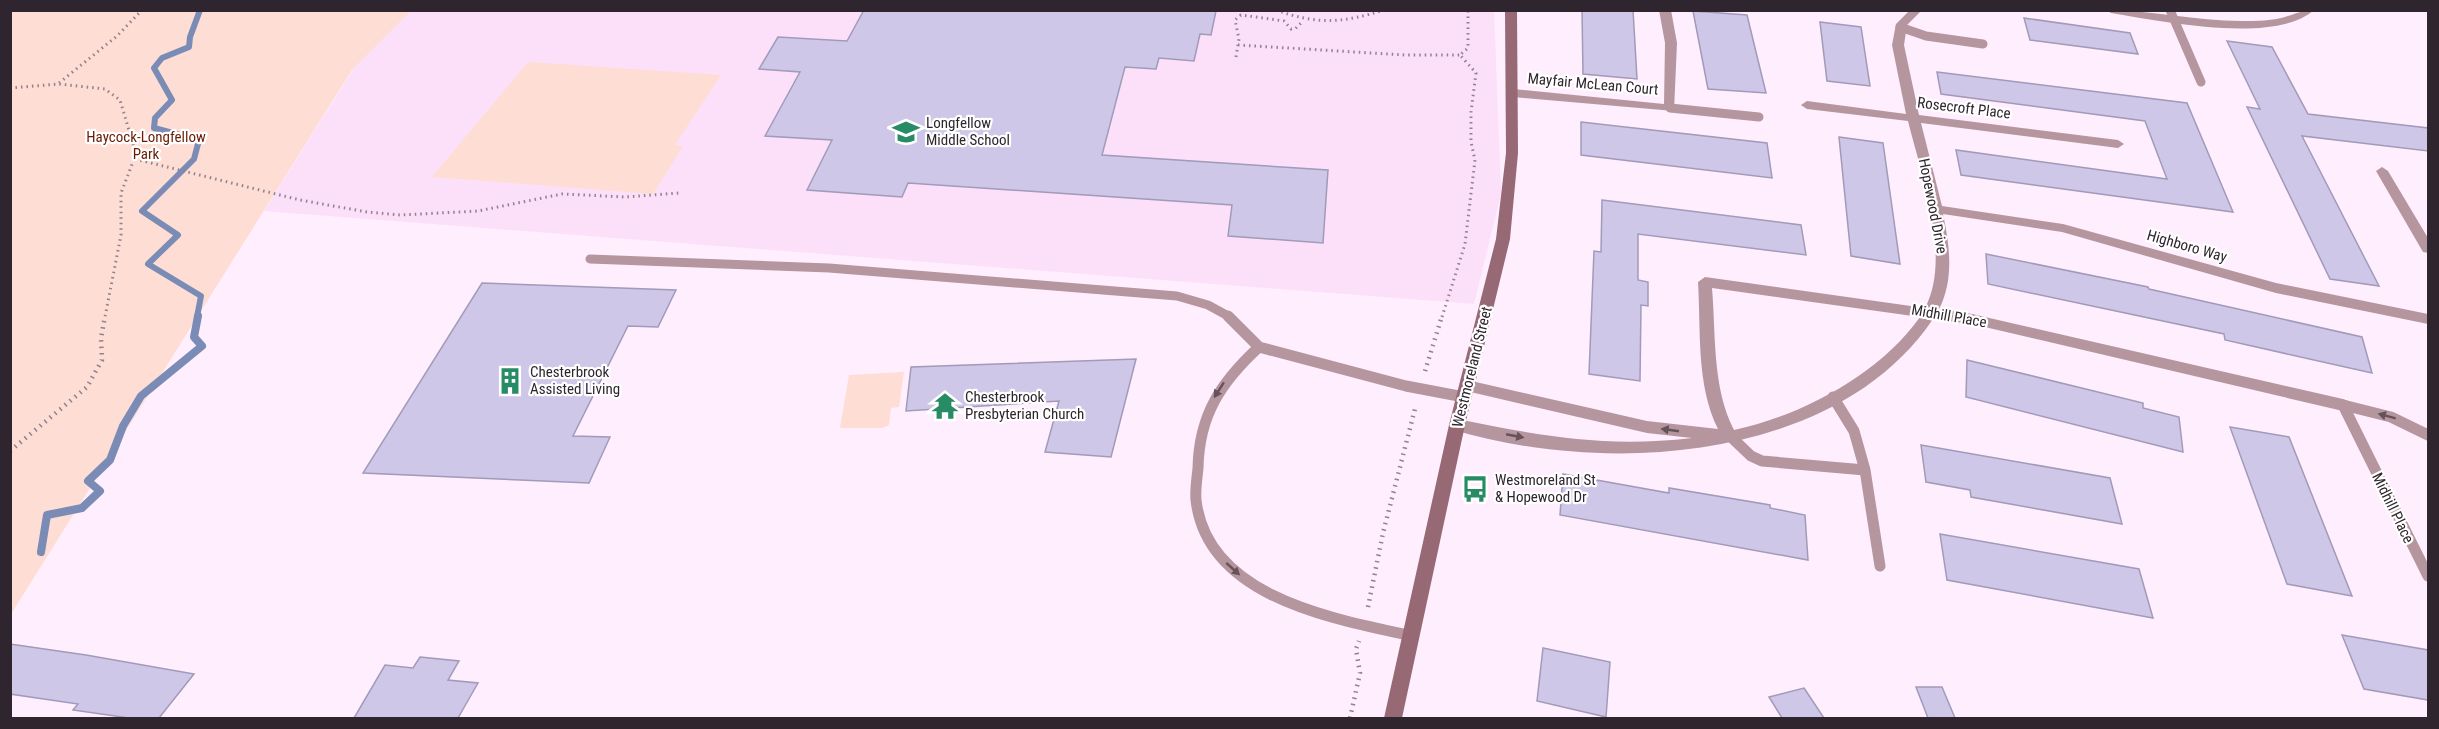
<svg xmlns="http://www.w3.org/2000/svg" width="2439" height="729" font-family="'Roboto Condensed',sans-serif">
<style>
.built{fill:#fce0f9}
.green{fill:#fdddd4}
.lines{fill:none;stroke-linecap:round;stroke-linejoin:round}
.stream-far1{stroke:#7a8cb6;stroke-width:6}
.stream{stroke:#7a8cb6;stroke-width:8}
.building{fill:#cec7e7;stroke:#a19ab9;stroke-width:1.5}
.path-far1{stroke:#90828e;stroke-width:3;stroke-dasharray:1.5 4;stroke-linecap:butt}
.path{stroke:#90828e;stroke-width:4.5;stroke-dasharray:1.5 5;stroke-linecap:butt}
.lane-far1{stroke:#b6969e;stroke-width:9}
.lane{stroke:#b6969e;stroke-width:11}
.street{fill:#b6969e;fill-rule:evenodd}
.secondary{fill:#966975;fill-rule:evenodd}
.oneway{fill:#65525b}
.labels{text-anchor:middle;stroke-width:4.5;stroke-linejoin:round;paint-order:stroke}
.street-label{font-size:15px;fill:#2f252e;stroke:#fff}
.poi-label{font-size:15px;fill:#2f252e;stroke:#fff;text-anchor:start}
.park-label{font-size:15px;fill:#6b1b04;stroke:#fff}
</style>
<rect width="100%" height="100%" fill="#ffeefd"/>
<path class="built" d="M390,11H1494L1501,194L1474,304L264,211Z"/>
<path class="green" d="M11,10L411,11L352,70L11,614Z
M528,62L721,75L675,145L683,146L653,194L432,177Z
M904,372L899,407L891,408L889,425L883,428H840L849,375Z"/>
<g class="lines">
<path class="stream-far1" d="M197,317L201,296L148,264L178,235L142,211L194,159L199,140L154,128L155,118L172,100L154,68L162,58L189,47L190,37L200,10"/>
<path class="stream" d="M41,552L47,515L82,508L100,491L88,481L110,460L123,426L141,396L202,346L194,337L198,316"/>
</g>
<path class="building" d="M864,10L1216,11L1211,35L1200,34L1194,61L1159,58L1156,69L1125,67L1102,155L1328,170L1323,243L1228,236L1232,205L908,183L902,197L807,190L832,140L765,136L800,72L759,69L778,37L847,41Z
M1582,10H1633L1637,79L1583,74Z
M1693,11L1747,15L1766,93L1708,89Z
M2024,18L2130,33L2138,54L2030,40Z
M1820,22L1861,27L1870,86L1827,81Z
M2227,41L2272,47L2308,114L2428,128V151L2302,136L2379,286L2330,279L2247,107L2260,109Z
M1937,72L2187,103L2233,212L1961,175L1956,150L2167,179L2145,121L1941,94Z
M1581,122L1767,143L1772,178L1581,155Z
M1839,137L1883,143L1900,264L1851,256Z
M1602,200L1801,225L1806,255L1638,234V280L1648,282V306L1641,305L1640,381L1589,374L1594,251L1601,252Z
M1986,254L2148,287L2149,289L2362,337L2372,373L2225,340L2224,334L1988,284Z
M482,283L676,290L658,327L628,326L573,436L610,437L589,483L363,473Z
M1136,359L1111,457L1045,452L1059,401L906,411L911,367Z
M1967,360L2143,403V408L2179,417L2183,452L1966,397Z
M2230,427L2289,437L2352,596L2287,584Z
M1921,445L2110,478L2122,524L1971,497L1970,490L1926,482Z
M1563,474L1669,493V488L1770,505V508L1805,515L1808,560L1560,515Z
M1940,534L2139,569L2153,618L1947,580Z
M2342,635L2428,650V700L2364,689Z
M10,644L86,655L194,674L159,718H129L73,710L78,704L10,694Z
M1543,648L1610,662L1606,717L1537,701Z
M420,657L459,661L448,680L478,683L458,718H354L385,665L413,668Z
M1916,687H1942L1955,718H1928Z
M1804,688L1824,718H1782L1769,697Z"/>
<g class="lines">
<path class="path-far1" d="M1276,10C1317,25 1343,23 1384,10
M1238,45L1405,55H1460
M1236,57L1239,39L1235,20L1241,15L1284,21L1291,29H1295L1303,21
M59,83L117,36L142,10
M10,88L59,84L105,89L120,100L136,154L121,193V235L105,317
M135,159L300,200L367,212L401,215L478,211L562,194L625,197L679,193
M1442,317L1465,244L1475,160L1471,142V112L1476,73L1460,55L1468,48V10"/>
<path class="path" d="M1425,371L1442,316
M10,451L87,387L102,360L101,338L105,316
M1368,607L1383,533L1416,405
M1350,718L1360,673L1356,649L1359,641"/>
<path class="lane-far1" d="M2170,10L2201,82
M1900,27L1926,36L1983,44
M1670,108L1759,117
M590,259L829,268L1177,296L1208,305L1230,317"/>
<path class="lane" d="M1228,316L1259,347L1406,386L1464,397
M1259,347C1221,382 1199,415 1198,468C1197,479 1195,490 1196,500C1207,598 1335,619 1412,636
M2343,405L2428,576
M2343,405L2391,417L2428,435
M1729,435L1751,456L1762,461L1865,470L1854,431L1833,397
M1865,470L1880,566"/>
<path class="street" d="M1659,10H1671L1677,43L1674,111L1513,97L1507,93L1513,89L1664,104L1665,43Z
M1910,10H1922L1907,25L1904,45L1919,115L2118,140L2124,144L2118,148L1921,123L1942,206L2063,224L2276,283L2428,314V324L2276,293L2062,232L1943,214C1950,246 1954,280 1939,309L1972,314L2343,399L2348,401L2351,405L2348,409L2343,411L1972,324L1933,319C1836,463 1603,476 1451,429L1449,425L1451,421L1457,419C1541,436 1605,448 1692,438L1647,433L1462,390L1459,386L1462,382L1467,380L1647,421L1718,429C1696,385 1701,331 1698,282L1705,277L1925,308C1952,257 1921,174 1908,121L1807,109L1801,105L1807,101L1906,114L1892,45L1896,24ZM1712,288L1920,317C1880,374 1801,416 1734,430C1712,387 1716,335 1712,288Z
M2106,10C2151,10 2196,21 2241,21C2256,21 2273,21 2288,16C2298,13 2303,10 2314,10C2275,45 2160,21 2111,13Z
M2382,167L2388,171L2428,238V253L2423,252L2376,171Z"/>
<path class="secondary" d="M1505,10H1517L1518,153L1510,239L1465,425L1402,718H1384L1449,425L1496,239L1506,153Z"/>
</g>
<defs><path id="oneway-solid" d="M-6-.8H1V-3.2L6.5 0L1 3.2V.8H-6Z" transform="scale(1.5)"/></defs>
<g class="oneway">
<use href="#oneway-solid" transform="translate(1219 390) rotate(123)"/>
<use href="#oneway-solid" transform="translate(2387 416) rotate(-165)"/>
<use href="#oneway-solid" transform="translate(1670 430) rotate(-172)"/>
<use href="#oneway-solid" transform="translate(1515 436) rotate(11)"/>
<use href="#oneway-solid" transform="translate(1233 569) rotate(42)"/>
</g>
<defs>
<symbol id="school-bare" viewBox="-9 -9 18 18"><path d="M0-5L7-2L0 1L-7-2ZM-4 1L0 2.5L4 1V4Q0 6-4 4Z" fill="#278b65" stroke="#fff" stroke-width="2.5" paint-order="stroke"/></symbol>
<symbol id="building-bare" viewBox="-9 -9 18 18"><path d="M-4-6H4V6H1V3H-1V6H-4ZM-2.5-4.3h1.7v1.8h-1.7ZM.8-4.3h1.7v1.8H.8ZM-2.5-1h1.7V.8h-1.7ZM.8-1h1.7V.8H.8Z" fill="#278b65" stroke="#fff" stroke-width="2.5" paint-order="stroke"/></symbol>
<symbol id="temple-bare" viewBox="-9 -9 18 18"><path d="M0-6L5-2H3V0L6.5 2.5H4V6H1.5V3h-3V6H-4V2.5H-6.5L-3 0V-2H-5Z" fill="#278b65" stroke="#fff" stroke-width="2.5" paint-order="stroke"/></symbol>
<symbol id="bus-bare" viewBox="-9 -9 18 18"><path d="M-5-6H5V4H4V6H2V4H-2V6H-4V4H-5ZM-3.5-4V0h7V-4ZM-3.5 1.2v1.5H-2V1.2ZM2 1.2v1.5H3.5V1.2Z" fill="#278b65" stroke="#fff" stroke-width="2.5" paint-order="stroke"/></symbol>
</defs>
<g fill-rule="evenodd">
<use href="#school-bare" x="887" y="113" width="38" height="38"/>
<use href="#building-bare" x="491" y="362" width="38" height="38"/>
<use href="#temple-bare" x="926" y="387" width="38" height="38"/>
<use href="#bus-bare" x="1456" y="470" width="38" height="38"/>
</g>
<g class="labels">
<g class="street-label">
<text transform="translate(1593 84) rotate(5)" y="5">Mayfair McLean Court</text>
<text transform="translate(1964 108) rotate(7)" y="5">Rosecroft Place</text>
<text transform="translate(1933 206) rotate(79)" y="5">Hopewood Drive</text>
<text transform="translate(2187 246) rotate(16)" y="5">Highboro Way</text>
<text transform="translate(1949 316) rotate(10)" y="5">Midhill Place</text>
<text transform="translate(1472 367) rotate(-76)" y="5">Westmoreland Street</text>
<text transform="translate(2393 508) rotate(64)" y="5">Midhill Place</text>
</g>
<g class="poi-label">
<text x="926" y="128">Longfellow<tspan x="926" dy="17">Middle School</tspan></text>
<text x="530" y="377">Chesterbrook<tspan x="530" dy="17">Assisted Living</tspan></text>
<text x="965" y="402">Chesterbrook<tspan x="965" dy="17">Presbyterian Church</tspan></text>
<text x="1495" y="485">Westmoreland St<tspan x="1495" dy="17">&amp; Hopewood Dr</tspan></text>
</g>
<g class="park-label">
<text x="146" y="142">Haycock-Longfellow<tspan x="146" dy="17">Park</tspan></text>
</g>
</g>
<rect width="2439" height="729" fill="none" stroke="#2f252e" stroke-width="24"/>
</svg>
